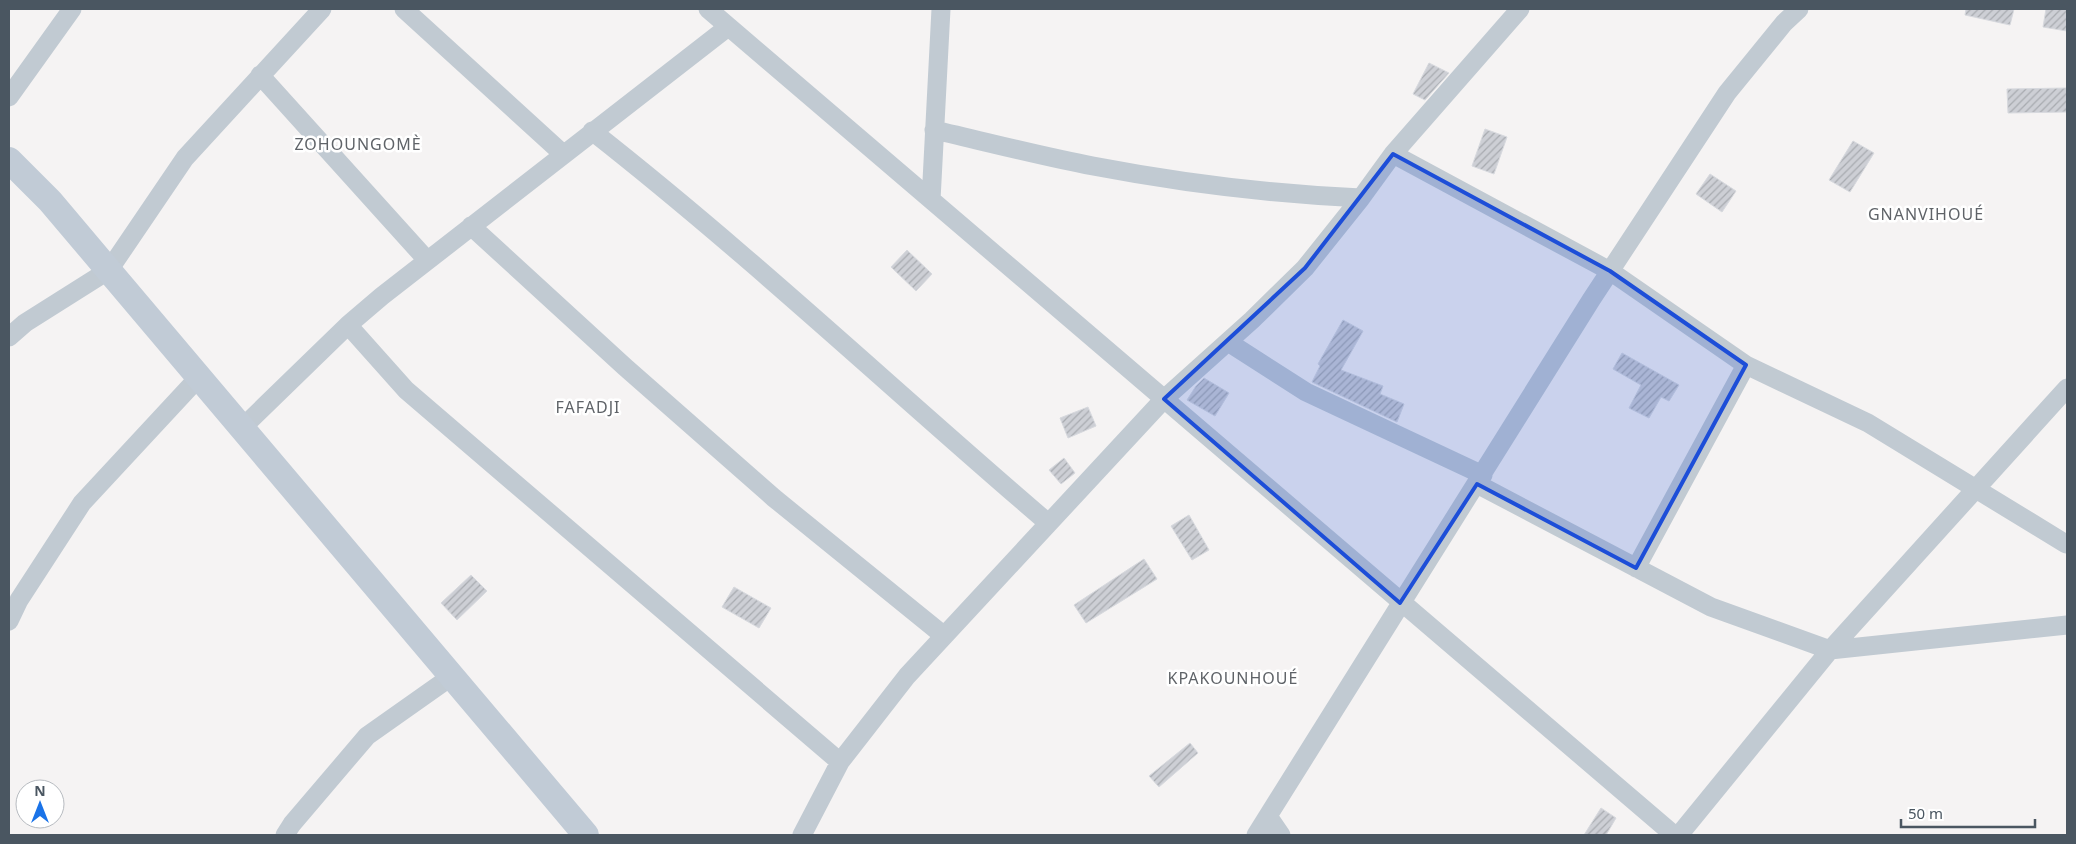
<svg xmlns="http://www.w3.org/2000/svg" width="2076" height="844" font-family="'Noto Sans',sans-serif">
<style>
.building{fill:url(#building-hatch);stroke:#d7d9de}
.lines{fill:none;stroke-linecap:round;stroke-linejoin:round}
.street{stroke:#c1cad2;stroke-width:19}
.secondary{stroke:#c1cbd6;stroke-width:26}
.marked{fill:#1d4ed8;fill-opacity:0.2;stroke:#1d4ed8;stroke-width:4;stroke-linejoin:round}
.labels{text-anchor:middle;stroke-width:5;stroke-linejoin:round;paint-order:stroke}
.quarter-label{font-size:16px;letter-spacing:1px;fill:#5f6368;stroke:#fff}
</style>
<defs>
<pattern id="building-hatch" width="6" height="6" patternUnits="userSpaceOnUse" patternTransform="scale(1.25)"><rect width="6" height="6" fill="#cdcfd5"/><path d="M-1 1l2-2M0 6l6-6M5 7l2-2" fill="none" stroke="#a8abb0"/></pattern>
</defs>
<rect width="100%" height="100%" fill="#f5f3f3"/>
<path class="building" d="M1966,9H2014L2010,25L1965,15Z
M2046,9H2067V31L2043,27Z
M1429,63L1449,73L1425,100L1413,94Z
M2067,88V112L2008,113L2007,89Z
M1485,129L1507,137L1494,174L1472,166Z
M1853,141L1874,153L1850,192L1829,180Z
M1710,174L1736,191L1722,212L1696,194Z
M907,250L932,274L916,291L891,267Z
M1343,320L1363,331L1341,370L1383,386L1380,394L1404,404L1397,422L1312,382L1320,366L1318,364Z
M1622,353L1679,385L1669,401L1661,397L1649,418L1629,408L1641,385L1613,369Z
M1204,378L1229,393L1215,416L1187,400L1196,386Z
M1088,407L1096,426L1068,438L1060,418Z
M1064,458L1075,473L1061,484L1049,470Z
M1189,515L1209,550L1192,560L1171,526Z
M1144,559L1157,579L1086,623L1074,605Z
M471,575L487,591L457,620L441,603Z
M734,587L771,608L759,628L722,607Z
M1190,743L1198,753L1159,787L1149,776Z
M1601,808L1616,818L1606,835H1584Z"/>
<g class="lines">
<path class="street" d="M404,9L563,154
M708,9L1674,835
M260,75L427,260
M9,97L72,9
M934,130C987,142 1040,156 1093,166C1182,183 1271,194 1361,198
M592,131C750,255 895,392 1047,522
M1393,154L1610,271L1746,365L1868,423L2066,544
M931,200L941,9
M471,226L625,367L774,498L943,635
M348,325L406,390L840,762
M9,337L25,323L109,270L185,158L322,9
M1228,342L1306,392L1483,475
M241,429L348,325L382,296L728,27
M1477,484L1711,607L1830,650L2067,625
M1636,568L1746,365
M9,621L19,600L82,503L199,377
M1268,816L1281,835
M285,835L292,824L367,736L452,676
M802,835L840,762L907,676L1164,399L1252,320L1305,268L1361,198L1393,154L1520,9
M1256,835L1591,300L1727,93L1784,23L1799,9
M1679,835L1830,650L2067,388"/>
<path class="secondary" d="M9,160L50,201L586,835"/>
</g>
<path class="marked" d="M1393,154L1610,271L1746,365L1636,568L1477,484L1400,603L1164,399L1305,268Z"/>
<g class="labels">
<g class="quarter-label">
<text x="358" y="150">ZOHOUNGOMÈ</text>
<text x="1926" y="220">GNANVIHOUÉ</text>
<text x="588" y="413">FAFADJI</text>
<text x="1233" y="684">KPAKOUNHOUÉ</text>
</g>
</g>
<rect width="2076" height="844" fill="none" stroke="#4a5661" stroke-width="20"/>
<g transform="translate(40 804)"><circle r="24" fill="#ffffff" stroke="#b7bbc0"/>
<path d="M0-4L9 19L0 12L-9 19Z" fill="#1a73e8"/>
<text y="-8" font-size="14" font-weight="bold" text-anchor="middle" fill="#4a5661">N</text>
</g>
<path d="M1901 819v8h134v-8" fill="none" stroke="#4a5661" stroke-width="2.5"/>
<text x="1908" y="819" font-size="15" fill="#4a5661" stroke="#ffffff" stroke-width="4" paint-order="stroke">50 m</text>
</svg>
